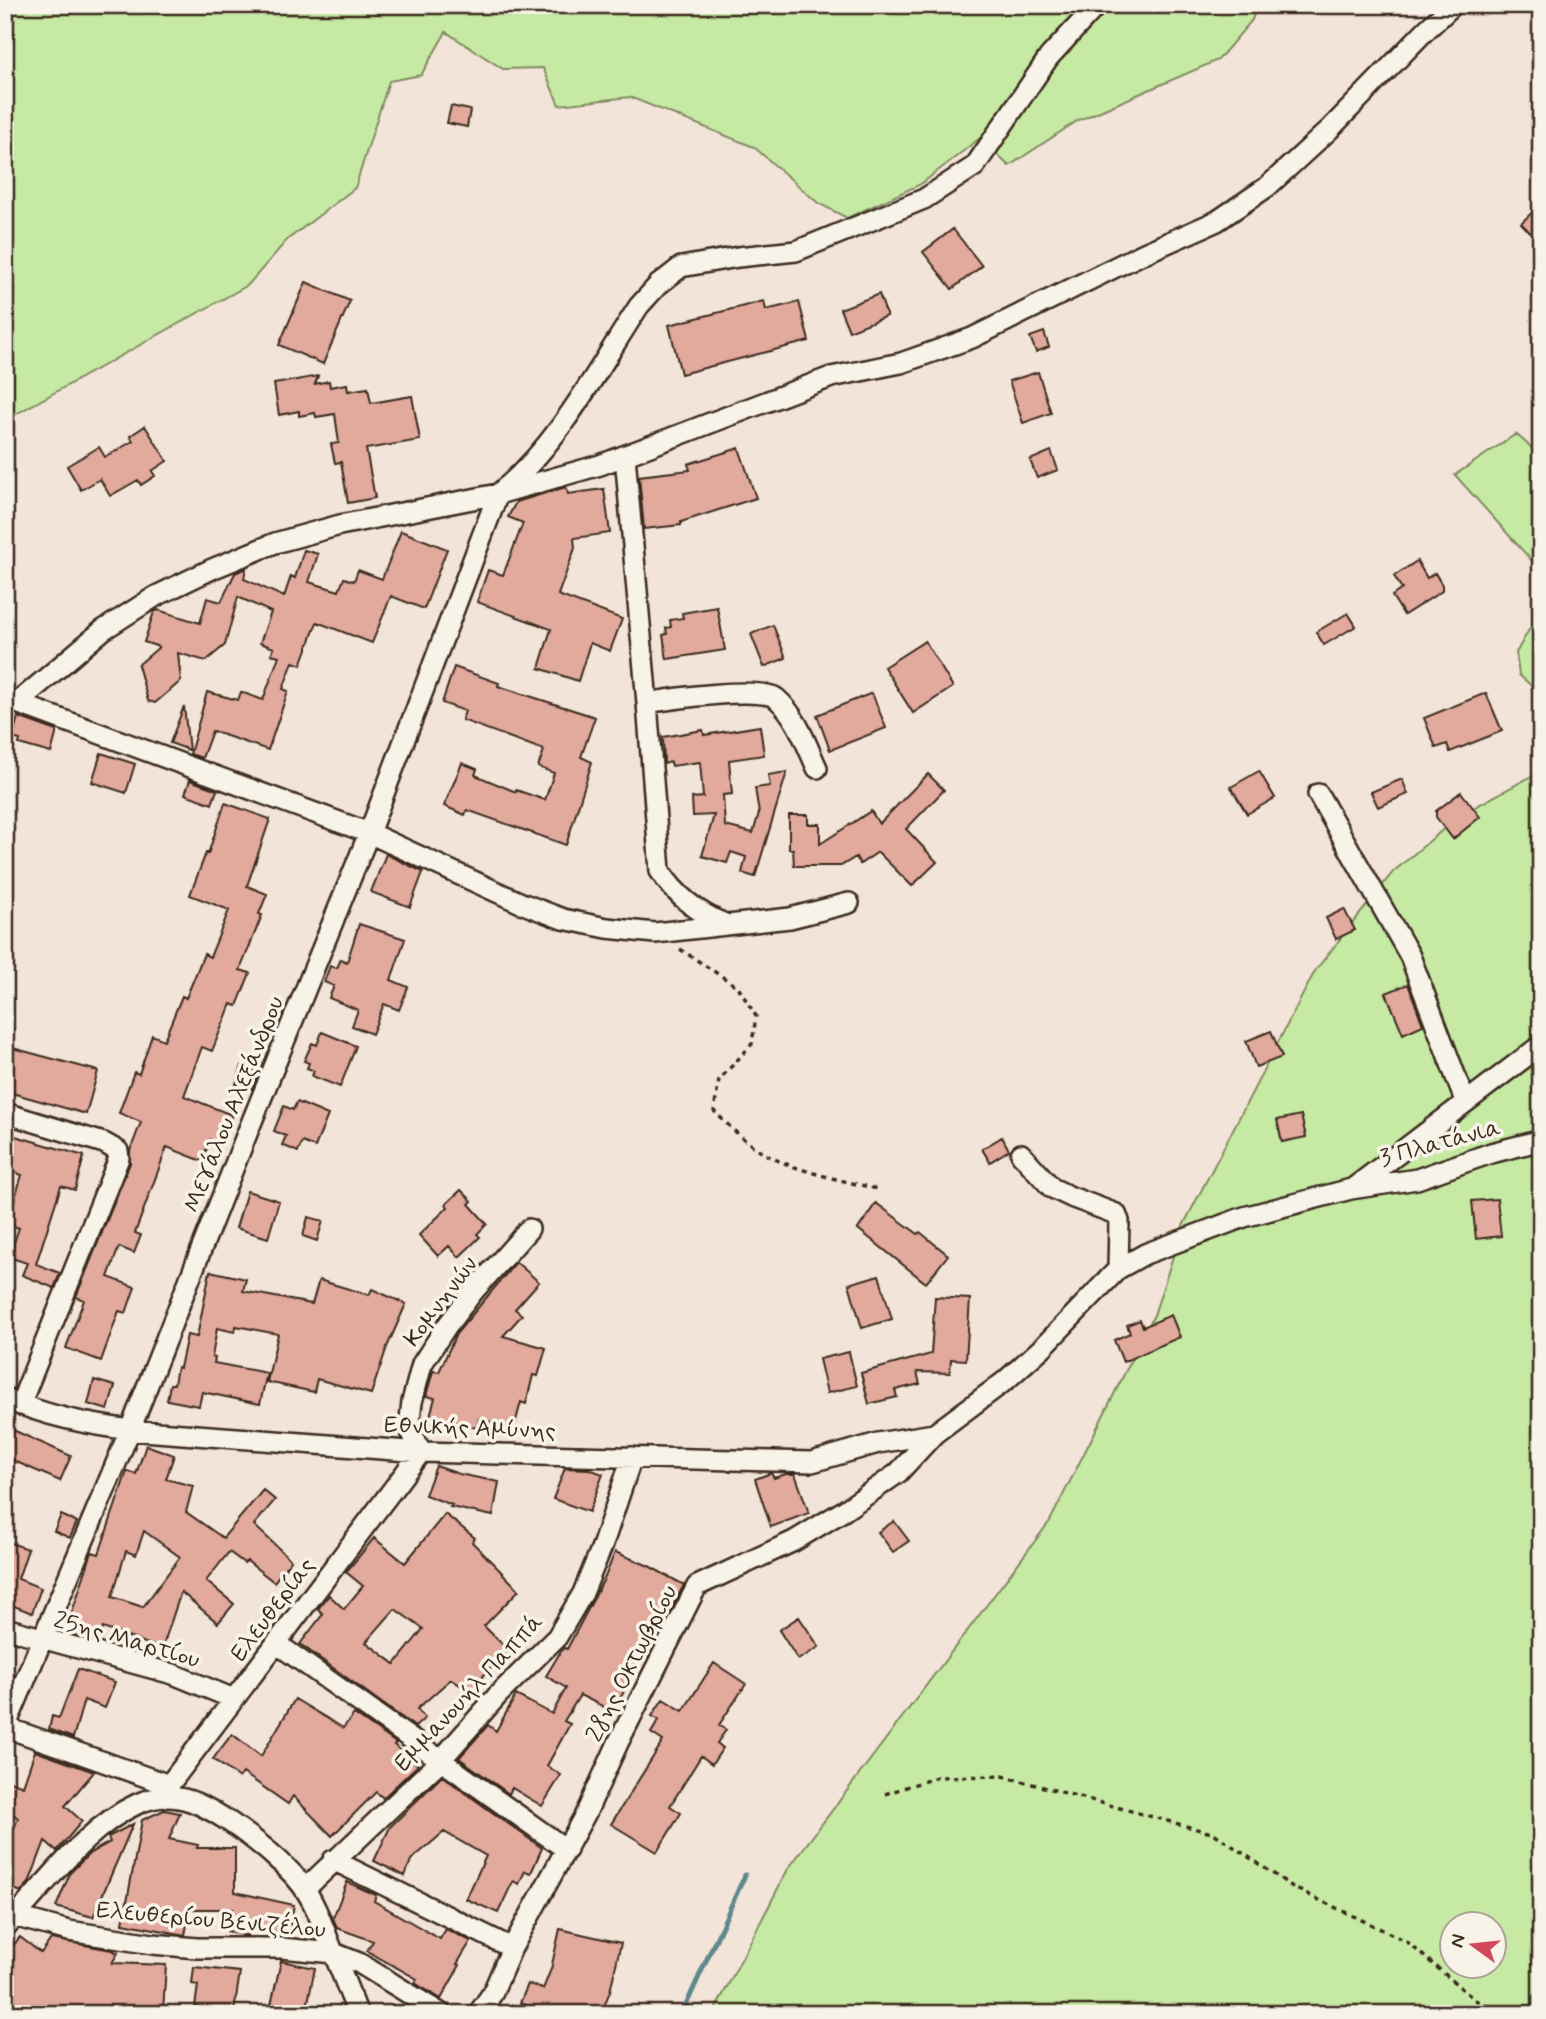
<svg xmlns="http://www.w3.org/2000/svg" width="1546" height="2019" font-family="Mynerve,sans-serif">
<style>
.green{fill:#c6eaa4;stroke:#808a61;stroke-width:2;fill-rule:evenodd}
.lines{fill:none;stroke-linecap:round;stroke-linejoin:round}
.stream{stroke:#60888b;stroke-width:5}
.building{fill:#e2a99d;stroke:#3b2a1e;stroke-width:2;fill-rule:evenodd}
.minor-casing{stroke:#3b2a1e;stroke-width:24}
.path{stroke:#3b2a1e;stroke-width:3.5;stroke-dasharray:5 5;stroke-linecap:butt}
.minor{stroke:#f7f3e8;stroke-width:19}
.labels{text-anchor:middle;stroke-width:7;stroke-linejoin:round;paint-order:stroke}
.street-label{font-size:24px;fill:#3b2a1e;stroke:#f7f3e8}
</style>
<rect width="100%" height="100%" fill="#f3e4d9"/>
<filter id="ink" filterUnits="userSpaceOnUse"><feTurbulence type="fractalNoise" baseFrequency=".0143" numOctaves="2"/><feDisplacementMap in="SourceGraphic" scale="14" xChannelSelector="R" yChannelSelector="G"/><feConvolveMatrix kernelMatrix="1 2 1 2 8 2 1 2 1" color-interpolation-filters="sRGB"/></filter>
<g filter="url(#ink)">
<path class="green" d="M5,5H1257L1252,20L1218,60L1077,121L1009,166L989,147V131L921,184L847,218L818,203L754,147L630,97L559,105L543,68L503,69L446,32L421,75L389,81L355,188L287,240L248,285L5,420Z
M1516,434L1541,456V571L1455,475Z
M1541,608V694L1519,675L1516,653Z
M1541,771V2014H713L788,1869L1050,1521L1154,1315L1183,1226L1315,971L1393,872L1460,815ZM1452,1924H1494V1966H1452Z"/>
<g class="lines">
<path class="stream" d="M682,2014L745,1875"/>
</g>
<path class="building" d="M451,106L470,110L467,127L447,123Z
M1541,204V244L1521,223Z
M953,229L982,266L952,289L923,252Z
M306,282L350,301L323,364L279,345Z
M879,294L887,316L849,331L840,309Z
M764,301L766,310L799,302L809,341L681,374L669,325Z
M1044,332L1049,347L1036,352L1030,337Z
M1038,372L1051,413L1023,423L1009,381Z
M318,376L315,384L329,381L330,387L347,384L348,391L368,388L371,403L412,396L420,440L366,449L375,498L348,503L341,462L335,463L331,444L339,443L335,414L316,417L315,413L299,416V411L279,415L274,384Z
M145,426L167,461L152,471L155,476L141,485L138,480L110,496L100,479L81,490L67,466L99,447L105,457L133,441L130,436Z
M739,448L756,498L681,522V525L644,529L639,476L690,470L688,464Z
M1051,451L1058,470L1037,478L1030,460Z
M566,487L568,494L604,489L610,533L574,538L575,548L558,595L622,619L610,651L590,643L578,681L539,668L551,629L477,602L488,570L503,575L523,523L508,517L516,502Z
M401,531L447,549L424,609L391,596L372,643L317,622L301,665L293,662L283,689L288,691L268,750L212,731L202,758L190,754L207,692L238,700L241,692L263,700L279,656L271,654L274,648L260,643L271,612L238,597L225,645L206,661L178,653L181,681L155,703L148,701L138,665L159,647L144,642L154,612L158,610L200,623L207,598L221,602L235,573L246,568L244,579L284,597L291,576L295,578L304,550L318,554L309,582L339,591L344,578L354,581L358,570L382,579Z
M1417,561L1427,578L1435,573L1442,585V591L1404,615L1392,596L1402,589L1394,576Z
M717,607L725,650L667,659L663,635L667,634L666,628L671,627L670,620L683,618L682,613Z
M1348,613L1356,626L1324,645L1316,632Z
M773,625L786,658L764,667L751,634Z
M925,641L953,687L913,713L884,667Z
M454,667L499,683L498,686L595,717L581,757L592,762L566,845L467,810L465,815L444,806L462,763L477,769L475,775L516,792V790L545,800L554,773L538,767L544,750L462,720L465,711L442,703Z
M872,693L886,728L830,750L817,715Z
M1486,693L1502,731L1450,752L1447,744L1436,748L1424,718Z
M184,706L189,750L170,743Z
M18,717L57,731L51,753L19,744L20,740L12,738Z
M760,726L764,755L729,760L732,794L723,795L725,826L753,833L759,813L755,788L770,786L768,775L787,772L755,877L742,873L746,857L731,852L727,863L702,856L714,815L693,816L692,798L703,797L700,762L672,766L671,762L664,764L663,737L703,730L704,735Z
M101,753L135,764L126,793L92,782Z
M1259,771L1275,798L1247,814L1231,787Z
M928,774L944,790L906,829L937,862L912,886L878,852L860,864L856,857L841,866H794L793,849H789V815H808V824H820V844L871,811L879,824Z
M1402,779L1408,794L1378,807L1371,792Z
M190,780L217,790L212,804L185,794Z
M1461,792L1480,817L1453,839L1436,817V811Z
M225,803L270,819L247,886L267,894L259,914L262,915L240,970L250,973L237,1006L231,1004L212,1051L202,1047L184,1096L232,1115L220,1144L210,1140L202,1161L167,1147L135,1233L141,1235L134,1253L119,1247L108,1277L135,1287L126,1313L119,1311L101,1361L66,1348L84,1300L76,1297L130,1163V1151L141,1122L119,1113L134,1072L139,1074L152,1035L164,1040L182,996L186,998L204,954L210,957L229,910L190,895L206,853L208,854Z
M386,854L423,872L410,907L371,892Z
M1344,909L1355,930L1336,939L1326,918Z
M359,924L405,939L391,980L408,987L399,1010L384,1004L372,1034L352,1026L358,1010L329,998L334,986L324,982L330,966L337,968L341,959L347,962Z
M1408,984L1423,1025L1403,1034L1386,993Z
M1271,1031L1282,1057L1256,1067L1246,1041Z
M322,1032L356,1046L340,1087L312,1076L314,1071L307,1068L309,1063L304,1061L312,1043L317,1045Z
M5,1046L98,1071L86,1114L5,1091Z
M242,1066L259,1072L252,1089L236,1084Z
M297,1102L328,1115L315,1147L302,1142L298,1152L282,1145L286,1136L274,1131L284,1106L293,1110Z
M1301,1115L1306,1137L1282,1142L1277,1120Z
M5,1133L84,1156L75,1190L61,1186L36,1264L60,1273L54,1288L22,1275L27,1263L9,1257L19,1228L7,1224L22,1175L5,1170Z
M1002,1137L1009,1150L990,1162L982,1149Z
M461,1190L472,1201L469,1204L487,1224L477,1234L480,1237L459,1257L449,1246L438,1256L419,1235L448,1207L446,1204Z
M247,1191L279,1201L268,1238L236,1228Z
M1497,1199L1501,1236L1476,1239L1472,1201Z
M876,1203L918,1234L920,1232L948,1255L926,1283L858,1229Z
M308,1217L323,1221L317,1241L303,1236Z
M516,1262L539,1282L515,1309L522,1315L503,1336L546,1348L538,1376L533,1375L526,1404L521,1402L514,1428L479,1419L477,1428L457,1423L455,1430L428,1423L435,1398L426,1396L433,1371L439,1372L456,1334Z
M210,1271L246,1279L243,1291L312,1304L319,1280L369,1295L372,1289L406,1304L387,1347L371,1394L317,1379L314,1392L267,1382L278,1334L236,1326L235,1332L217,1328L212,1357L215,1358L214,1363L267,1373L260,1404L202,1392L199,1406L167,1400L170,1384H174L177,1367L180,1368L187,1335L197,1337Z
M879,1275L892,1319L862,1328L849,1284Z
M935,1297L970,1299L966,1360L951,1359L950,1373L917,1372L920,1384L895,1390L897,1397L869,1404L861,1373L931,1354Z
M1171,1315L1180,1337L1123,1362L1114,1340L1130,1333L1127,1325L1140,1320L1143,1327Z
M849,1352L857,1386L827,1393L819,1359Z
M94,1380L115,1386L108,1410L88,1404Z
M13,1430L71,1456L60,1481L5,1457V1447Z
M146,1445L174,1455L166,1479L193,1486L186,1512L223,1538L263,1490L275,1500L254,1525L291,1560L274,1582L247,1561L244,1563L229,1552L206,1581L234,1604L218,1623L181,1592L162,1649L103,1628L101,1634L68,1624L92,1552L99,1554L127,1471L136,1474ZM144,1531L180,1557L143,1607L112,1597L126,1551L136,1555Z
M436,1466L459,1474L499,1482L493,1516L450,1507L452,1505L425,1495Z
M565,1468L589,1469L603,1474L589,1512L553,1499Z
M771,1473L774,1478L786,1474H795L809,1513L771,1527L755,1479Z
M445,1514L475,1538L472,1542L519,1590L484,1626L508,1650L484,1675L472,1693L451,1679L417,1709L425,1718L415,1727L300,1644L323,1614L318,1609L329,1595L344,1609L363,1586L346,1572L374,1538L405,1563ZM395,1609L423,1629L395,1664L366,1642Z
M61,1515L77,1522L70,1538L54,1531Z
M894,1521L909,1541L893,1552L878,1532Z
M5,1541L28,1549L18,1579L41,1588L32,1613L9,1604L8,1609L5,1608Z
M615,1552L649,1566L684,1585L653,1643L647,1640L622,1690L624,1691L614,1712L580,1695L564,1721L570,1724L547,1766L561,1775L542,1806L512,1788L509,1794L459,1758L488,1725L496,1731L516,1695L552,1714L566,1688L546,1676L561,1651L564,1648L567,1649L605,1577Z
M799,1617L819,1647L798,1660L779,1630Z
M714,1663L746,1684L719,1725L726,1730L717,1743L723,1748L712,1764L701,1756L670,1806L681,1813L657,1852L611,1824L663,1741L651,1733L659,1720L652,1716L663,1699L683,1711Z
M78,1669L115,1682L105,1708L84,1700L73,1738L49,1729L52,1716L59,1718Z
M295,1699L343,1728L354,1714L396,1743L394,1745L418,1765L383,1798L376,1792L332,1836L293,1796L288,1804L243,1773L239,1778L213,1759L232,1734L261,1756Z
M35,1751L94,1772L65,1806L82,1821L57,1851L45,1841L29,1883L21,1892L5,1885V1852L18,1818L5,1807V1779L23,1786Z
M442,1776L542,1848L531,1873L525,1871L519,1884L513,1881L498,1913L466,1899L486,1856L444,1832L411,1860L405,1876L374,1861L390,1827Z
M164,1810L180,1813L169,1839L198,1845L197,1848H235V1892L294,1905L288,1935L249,1926L247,1936L227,1931L232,1909H190L185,1935L123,1923L142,1820Z
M133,1824L93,1917L56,1907L70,1873L90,1853L110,1842L108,1837Z
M347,1882L376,1895L374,1901L440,1939L446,1929L471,1941L457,1964L460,1965L441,1999L415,1983L417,1979L367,1951L373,1941L337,1928L333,1918Z
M560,1929L621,1943L610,1991L601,2014H522L526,2005L520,2003L528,1984L543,1989L551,1969Z
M20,1937L41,1953L51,1939L112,1950L118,1953L112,1963L166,1965L163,2011L108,2014H5V1956Z
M281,1961L315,1968L306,2012L271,2005Z
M194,1967L240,1972L234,2012L195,2007L198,1985L192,1984Z"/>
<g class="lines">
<defs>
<path id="minor" d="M625,456L647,703C670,699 760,686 776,698C797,716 806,744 817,768
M647,703L660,871C676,896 698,913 725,924
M1318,794L1410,956L1465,1101
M849,903L790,918L655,933L607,928L563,919L521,903L369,833L17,703L103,630L156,596L212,569L275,543L340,525L498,494L600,465L831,377L901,363L972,338L1142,254L1217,221L1267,187L1330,129L1425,31L1453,5
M5,1113L104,1143L118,1151L119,1158L20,1405
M1021,1154L1052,1188L1071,1197L1116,1214L1119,1221L1118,1269
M1352,1189L1541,1045
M5,1398C45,1416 87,1424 130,1430L421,1452L812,1462L878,1443L934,1434
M5,1628L173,1674L234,1699
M276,1643L567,1850
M5,1727L169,1785
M5,1728L130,1430L248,1131L369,833L498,494C558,446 597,370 639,306L658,285L681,267L738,257L796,251L924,199L975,166L1049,57L1097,5
M164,1797L169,1785L421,1452L409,1427L412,1402L422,1364L446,1327L473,1292L529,1229
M333,1860L512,1948
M305,1889L440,1761L498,1695L557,1637L583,1593L603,1544L632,1457
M6,1914L69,1931L153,1944L197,1948H281L334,1953L359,1963L442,2014
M5,1927C46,1886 83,1829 137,1804C152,1797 168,1795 184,1799C217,1807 288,1862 306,1891C316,1906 322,1923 328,1939C338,1964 348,1989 358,2014
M478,2014L492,1994L512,1948L587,1811L618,1743L697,1586L794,1541L845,1510L898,1473L934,1434L1005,1381L1043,1347L1118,1269L1145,1254L1244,1217L1351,1189L1417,1179L1491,1153L1538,1141L1541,1143"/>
</defs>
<use href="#minor" class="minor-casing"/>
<path class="path" d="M680,949L738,987L756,1016L752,1044L719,1080L714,1111C729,1126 745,1142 763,1153C795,1171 841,1180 877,1189
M885,1794L937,1777L1003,1776L1215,1834L1294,1888L1406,1941L1475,2000L1509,2014"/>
<use href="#minor" class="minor"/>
</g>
</g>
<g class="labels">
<g class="street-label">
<text transform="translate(233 1104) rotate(-68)" y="8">Μεγάλου Αλεξάνδρου</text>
<text transform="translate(1440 1142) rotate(-15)" y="8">3 Πλατάνια</text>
<text transform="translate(440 1301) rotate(-53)" y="8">Κομνηνών</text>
<text transform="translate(470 1427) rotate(2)" y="8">Εθνικής Αμύνης</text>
<text transform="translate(272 1609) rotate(-53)" y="8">Ελευθερίας</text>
<text transform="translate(127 1639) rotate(16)" y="8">25ης Μαρτίου</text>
<text transform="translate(631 1663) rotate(-63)" y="8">28ης Οκτωβρίου</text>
<text transform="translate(468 1692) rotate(-47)" y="8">Εμμανουήλ Παππά</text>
<text transform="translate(211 1919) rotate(5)" y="8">Ελευθερίου Βενιζέλου</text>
</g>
</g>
<rect width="1546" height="2019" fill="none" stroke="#f7f3e8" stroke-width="28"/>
<rect x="14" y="14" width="1518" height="1991" fill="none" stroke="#3b2a1e" stroke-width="2.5" filter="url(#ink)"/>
<g transform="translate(1473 1945) rotate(285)"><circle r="33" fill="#f7f3e8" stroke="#aca397" stroke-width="2"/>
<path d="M0-5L12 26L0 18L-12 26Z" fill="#d1495b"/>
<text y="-10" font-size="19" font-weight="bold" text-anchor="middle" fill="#3b2a1e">N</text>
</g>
</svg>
